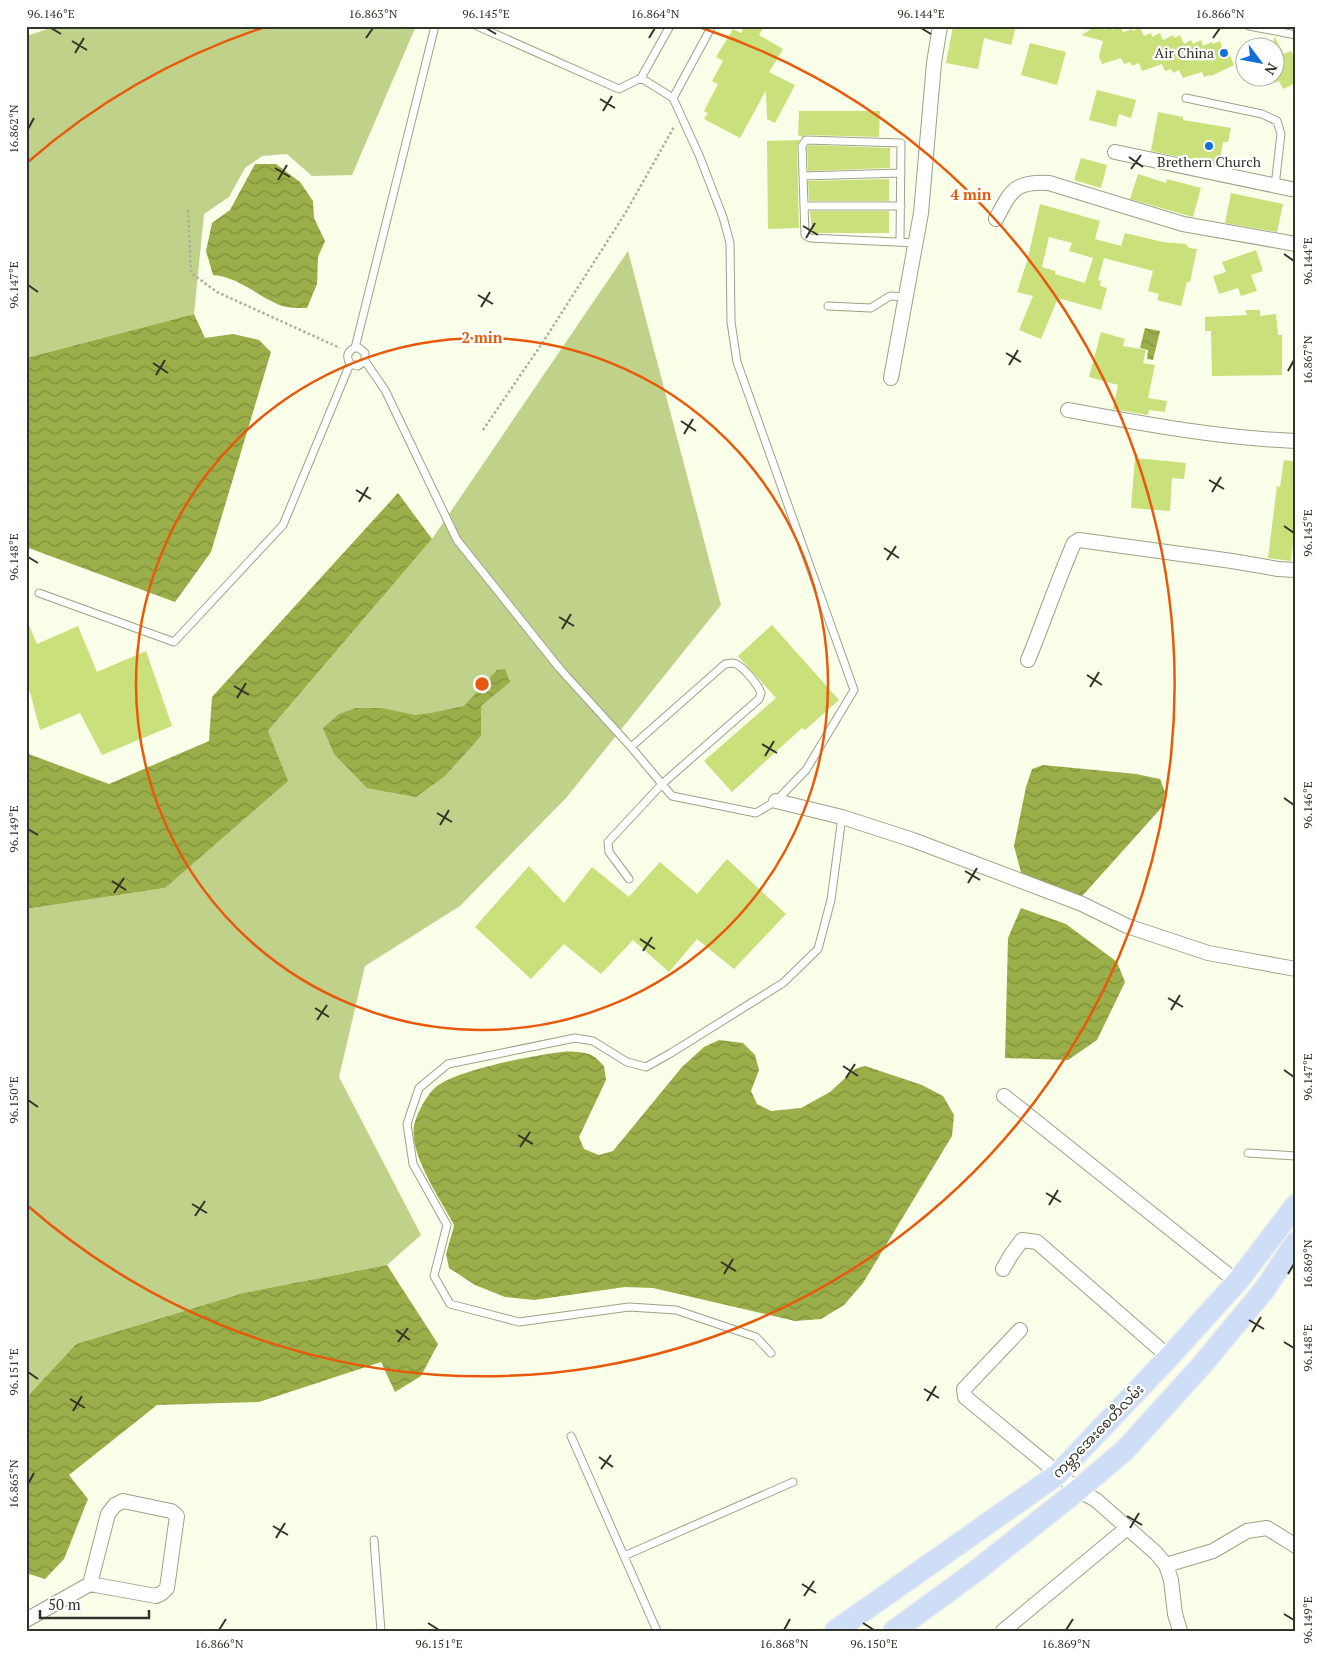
<svg xmlns="http://www.w3.org/2000/svg" width="1322" height="1657" font-family="'PT Serif','Noto Sans Myanmar',serif">
<style>
.grass{fill:#c0d18a}
.water{fill:url(#water-waves)}
.building{fill:#c9e07b;fill-rule:evenodd}
.lines{fill:none;stroke-linecap:round;stroke-linejoin:round}
.service-casing{stroke:#9ca388;stroke-width:9}
.minor-casing{stroke:#9ca388;stroke-width:16}
.primary-casing{stroke:#efefee;stroke-width:24}
.path{stroke:#abb09e;stroke-width:2.5;stroke-dasharray:2.5 2.5;stroke-linecap:butt}
.service{stroke:#fff;stroke-width:7}
.minor{stroke:#fff;stroke-width:14}
.primary{stroke:#cddef6;stroke-width:21}
.ticks{fill:none;stroke:#313429;stroke-width:2}
.ring{fill:none;stroke:#e8590c;stroke-width:2.5}
.poi-dot{fill:#126fd8;stroke:#fff;stroke-width:2}
.labels{text-anchor:middle;stroke-width:4.5;stroke-linejoin:round;paint-order:stroke}
.poi-label{font-size:14px;fill:#313429;stroke:#fff;text-anchor:end}
.street-label{font-size:14px;fill:#313429;stroke:#fff}
.centre{fill:#e8590c;stroke:#fff;stroke-width:2.5}
.ring-label{font-size:15px;text-anchor:middle;font-weight:bold;fill:#e8590c;stroke:#fff;stroke-width:4.5;stroke-linejoin:round;paint-order:stroke}
.neatline{fill:none;stroke:#313429;stroke-width:2}
.ticks-label{font-size:12px;text-anchor:middle;fill:#313429}
</style>
<defs>
<pattern id="water-waves" width="16" height="10" patternUnits="userSpaceOnUse" patternTransform="scale(1.25)"><rect width="16" height="10" fill="#9aaf49"/><path d="M0 5q4-4 8 0t8 0" fill="none" stroke="#7e8f3d"/></pattern>
</defs>
<rect width="100%" height="100%" fill="#f9ffe8"/>
<path class="grass" d="M57,26H416L352,175L312,176L287,154L262,156L245,168L229,197L204,214L194,314L26,358V36Z
M628,251L721,605L566,798L460,906L365,966L339,1077L421,1235L387,1265L243,1293L76,1344L26,1398V909L165,888L268,731L432,539Z"/>
<path class="water" d="M255,164H276L300,182L313,201L314,218L325,241L318,257L317,284L307,308C300,308 293,308 286,307C261,300 241,277 213,275L206,251L212,223L230,210Z
M194,314L205,338L233,334L259,340L271,352L211,552L175,602L26,547V358Z
M1145,328L1160,331L1153,360L1147,359L1148,350L1140,348Z
M398,493L432,539L268,731L288,781L165,888L26,909V753L109,784L209,741L212,697Z
M505,669L510,682L481,706V736L445,776L416,797L367,788L334,754L323,728L339,714L356,708H382L415,715L431,713L464,706L497,670Z
M1043,765L1136,774L1160,779L1165,792L1163,806L1075,904L1023,880L1014,846L1026,787L1032,769Z
M1021,908L1066,924L1117,962L1125,982L1097,1040L1068,1060L1005,1058L1008,938Z
M719,1040L743,1043L755,1055L759,1070L751,1091L757,1104L771,1111L801,1108L830,1092L855,1069L865,1066L922,1085L943,1096L954,1115L952,1136L863,1283L844,1305L821,1319L795,1321L653,1288L625,1287L534,1300L505,1297L475,1285L449,1268L446,1254L454,1226L453,1223C440,1198 409,1154 414,1126C416,1115 427,1094 436,1087C457,1070 534,1055 563,1052C571,1051 582,1052 589,1054C595,1056 600,1062 604,1066L606,1080L579,1137L584,1149L599,1155L613,1151L682,1067L704,1047Z
M387,1265L438,1344L421,1376L395,1392L381,1362L259,1402L157,1405L69,1475L88,1499L64,1559L45,1579L26,1573V1398L76,1344L243,1293Z"/>
<path class="building" d="M745,26H764L759,35L783,49L769,72L795,85L775,123L767,119L766,90L740,138L704,119L708,113L704,111L718,84L712,81L723,61L716,57L733,29L741,33Z
M953,26H1016L1011,45L984,38L978,69L946,63Z
M1088,26H1102L1104,30L1111,27L1112,30L1120,27L1123,32L1132,29L1133,31L1140,28L1144,36L1151,33L1152,37L1160,33L1163,40L1173,35L1174,38L1180,35L1184,44L1191,40L1193,44L1201,40L1203,46L1212,42L1213,44L1220,41L1223,50L1227,48L1234,65L1211,76L1210,75L1204,77L1202,72L1183,78L1179,70L1173,73L1171,69L1165,71L1162,64L1142,71L1139,63L1132,66L1130,62L1124,64L1121,58L1102,64L1099,56L1103,41L1081,35L1090,30Z
M1274,36L1284,54L1291,51L1296,60V83L1283,89L1279,81L1274,83Z
M1030,43L1066,52L1057,85L1021,75Z
M1097,90L1136,100L1131,118L1119,114L1116,127L1089,120Z
M799,111H880L879,137L806,135L802,137L798,135Z
M1158,112L1183,117V120L1231,128L1228,142H1223L1219,165L1151,151Z
M800,140L797,146L799,228L768,229L767,141Z
M809,145L890,148V168L808,171L807,148Z
M1081,158L1107,165L1101,188L1074,180Z
M1138,174L1166,183L1167,179L1201,188L1193,217L1130,199Z
M889,179V201H809L808,181Z
M1231,193L1283,204L1277,232L1225,223Z
M1040,204L1100,221L1095,239L1121,246L1125,233L1163,242L1186,244L1189,248L1197,249L1190,282H1187L1181,306L1157,300L1159,294L1148,291L1153,271L1104,258L1098,280L1101,281L1100,286L1107,288L1101,310L1058,298L1041,339L1019,330L1033,296L1017,292L1028,258ZM1049,237L1072,243L1069,251L1093,258L1085,283L1055,274V271L1042,267Z
M810,211H889V233H812Z
M1256,250L1263,271L1251,275L1257,291L1241,296L1238,288L1219,294L1213,276L1226,272L1222,262Z
M1245,310H1260V316L1276,314L1278,335H1282V375L1212,376L1211,331H1205V317L1247,315Z
M1101,332L1125,339L1123,346L1146,350L1143,363L1155,365L1148,398L1167,401L1165,412L1149,410L1148,415L1113,409L1118,385L1089,377Z
M1135,458L1186,463L1184,479L1172,478L1170,511L1131,508Z
M1284,460L1296,462V516L1291,561L1268,558L1277,486L1280,487Z
M26,618L37,644L78,626L97,672L146,651L172,726L102,755L80,713L40,730L30,692L26,693Z
M772,625L839,700L805,730L802,728L732,792L704,761L776,698L738,656Z
M727,859L786,914L734,969L697,939L669,972L633,940L601,974L564,944L531,979L475,927L529,866L564,903L592,867L629,897L660,862L697,894Z"/>
<g class="lines">
<defs>
<path id="service" d="M477,26L619,89L641,78L670,26
M1249,26L1296,35
M673,98L712,26
M1186,98L1262,114L1277,121L1281,134L1275,186
M803,176L901,173
M804,206H901
M900,242L901,143L806,140L802,146L805,235L810,238L916,243
M828,306L871,308L890,296L906,297
M355,348H359L365,353V361L358,366L350,364C346,357 347,351 355,348L435,26
M365,361L385,390L457,540L560,669L631,747L672,796L756,813L776,801L806,770L854,690L737,362L731,322L730,243L723,217L699,155L673,98L641,78
M39,593L174,642L283,525L350,364
M629,879L609,852L608,842L662,784L759,699L761,693C758,685 742,664 733,663C731,663 727,664 725,664L631,747
M1248,1153L1296,1156
M771,1353L756,1337L676,1310L629,1307L519,1322L450,1304L434,1276L447,1225L413,1164L407,1124L419,1088L448,1064L575,1038L593,1041L627,1062L646,1067L671,1053L783,983L818,949L831,900L842,817
M571,1436L657,1631
M374,1540L381,1631
M624,1556L793,1482"/>
<path id="minor" d="M1115,152L1296,190
M996,219C1011,191 1014,181 1049,183L1183,224L1296,244
M891,378L921,213L934,63L940,26
M1068,410C1144,424 1219,438 1296,441
M1028,660C1044,621 1057,582 1074,543L1079,540L1232,561L1278,569L1296,570
M776,801L842,817L913,840L1082,904L1127,926L1208,953L1296,969
M1004,1096L1237,1282
M1003,1269L1011,1255L1022,1240L1037,1242L1169,1357
M1020,1330L964,1389L965,1397L1078,1490L1096,1500L1156,1553L1166,1565L1171,1580L1175,1614L1180,1631
M123,1501L171,1511L177,1516L167,1588L162,1593L156,1596L90,1584L108,1514L115,1505Z
M1166,1565L1213,1551L1247,1531L1267,1528L1296,1546
M26,1620L90,1584
M1003,1631L1127,1528"/>
<path id="primary" d="M835,1631L1058,1474L1169,1357L1237,1282L1296,1205
M894,1631L976,1571L1078,1490L1125,1450L1201,1366L1265,1289L1296,1242"/>
</defs>
<use href="#service" class="service-casing"/>
<use href="#minor" class="minor-casing"/>
<use href="#primary" class="primary-casing"/>
<path class="path" d="M188,210L191,273L217,292L340,348
M483,430L543,342L626,212L674,127"/>
<use href="#service" class="service"/>
<use href="#minor" class="minor"/>
<use href="#primary" class="primary"/>
</g>
<path class="ticks" d="M51,28L61,34M486,28L496,34M921,28L931,34M366,38L373,28M649,38L655,28M1213,38L1220,28M72,41L87,50M75,53L84,38M600,99L615,108M603,111L612,96M28,129L34,118M1129,157L1143,167M275,168L290,177M1131,169L1141,155M278,180L287,165M803,226L818,235M806,238L815,223M1284,254L1294,261M28,285L38,292M478,295L493,304M481,307L490,292M1006,353L1021,362M153,363L168,373M1009,365L1018,350M1288,371L1294,360M156,375L165,360M681,421L696,431M684,434L693,419M1209,480L1224,489M356,490L371,499M1212,492L1221,477M359,502L368,487M1284,526L1294,533M884,548L899,558M28,557L38,563M887,560L896,546M559,617L574,626M562,629L571,614M1087,675L1102,685M234,686L249,695M1090,687L1099,672M237,698L246,683M762,744L777,753M765,756L774,741M1284,798L1294,805M437,813L452,822M440,825L449,810M28,829L38,835M965,871L980,880M112,881L126,890M968,883L977,868M114,893L124,878M640,939L655,949M643,951L652,937M1168,998L1183,1007M315,1008L329,1017M1171,1010L1180,995M317,1020L327,1005M843,1066L858,1076M1284,1070L1294,1077M846,1078L855,1064M28,1100L38,1107M518,1135L533,1144M520,1147L530,1132M1046,1193L1061,1202M192,1204L207,1213M1049,1205L1058,1190M195,1216L205,1201M721,1262L736,1271M724,1274L733,1259M1288,1274L1294,1264M1249,1320L1264,1329M396,1330L410,1340M1252,1332L1261,1317M398,1342L408,1328M1284,1342L1294,1348M28,1372L38,1379M924,1389L939,1398M70,1399L85,1408M927,1401L936,1386M73,1411L82,1396M599,1457L613,1467M601,1469L611,1455M28,1484L34,1473M1127,1516L1142,1525M273,1526L288,1535M1130,1528L1139,1513M276,1538L285,1523M802,1584L816,1593M804,1596L814,1581M1284,1614L1294,1620M428,1623L439,1630M863,1623L874,1630M219,1630L226,1619M784,1630L790,1619M1066,1630L1073,1619"/>
<g class="ring">
<circle cx="482" cy="684" r="346"/>
<path d="M28 162A692 692 0 0 1 262 28M702 28A692 692 0 1 1 28 1206"/>
</g>
<g class="poi-dot">
<circle cx="1224" cy="53" r="5"/>
<circle cx="1209" cy="146" r="5"/>
</g>
<g class="labels">
<g class="poi-label">
<text x="1214" y="58">Air China</text>
<text x="1209" y="167" text-anchor="middle">Brethern Church</text>
</g>
<g class="street-label">
<text transform="translate(1098 1431) rotate(-46)" y="5">ကမ္ဘာအေးစေတီလမ်း</text>
</g>
</g>
<circle cx="482" cy="684" r="8" class="centre"/>
<g class="ring-label">
<text x="971" y="200">4 min</text>
<text x="482" y="343">2 min</text>
</g>
<rect width="1322" height="1657" fill="none" stroke="#ffffff" stroke-width="55"/>
<g transform="translate(1260 62) rotate(122)"><circle r="24" fill="#ffffff" stroke="#adaea9"/>
<path d="M0-4L9 19L0 12L-9 19Z" fill="#126fd8"/>
<text y="-8" font-size="14" font-weight="bold" text-anchor="middle" fill="#313429">N</text>
</g>
<path d="M40 1610v8h109v-8" fill="none" stroke="#313429" stroke-width="2.5"/>
<text x="48" y="1610" font-size="15" fill="#313429" stroke="#ffffff" stroke-width="4" paint-order="stroke">50 m</text>
<rect x="28" y="28" width="1266" height="1602" class="neatline"/>
<g class="ticks-label">
<text x="51" y="18">96.146°E</text>
<text x="373" y="18">16.863°N</text>
<text x="486" y="18">96.145°E</text>
<text x="655" y="18">16.864°N</text>
<text x="921" y="18">96.144°E</text>
<text x="1220" y="18">16.866°N</text>
<text transform="translate(14 129) rotate(-90)" y="4">16.862°N</text>
<text transform="translate(1308 261) rotate(-90)" y="4">96.144°E</text>
<text transform="translate(14 285) rotate(-90)" y="4">96.147°E</text>
<text transform="translate(1308 360) rotate(-90)" y="4">16.867°N</text>
<text transform="translate(1308 533) rotate(-90)" y="4">96.145°E</text>
<text transform="translate(14 557) rotate(-90)" y="4">96.148°E</text>
<text transform="translate(1308 805) rotate(-90)" y="4">96.146°E</text>
<text transform="translate(14 829) rotate(-90)" y="4">96.149°E</text>
<text transform="translate(1308 1077) rotate(-90)" y="4">96.147°E</text>
<text transform="translate(14 1100) rotate(-90)" y="4">96.150°E</text>
<text transform="translate(1308 1264) rotate(-90)" y="4">16.869°N</text>
<text transform="translate(1308 1348) rotate(-90)" y="4">96.148°E</text>
<text transform="translate(14 1372) rotate(-90)" y="4">96.151°E</text>
<text transform="translate(14 1484) rotate(-90)" y="4">16.865°N</text>
<text transform="translate(1308 1620) rotate(-90)" y="4">96.149°E</text>
<text x="219" y="1648">16.866°N</text>
<text x="439" y="1648">96.151°E</text>
<text x="784" y="1648">16.868°N</text>
<text x="874" y="1648">96.150°E</text>
<text x="1066" y="1648">16.869°N</text>
</g>
</svg>
